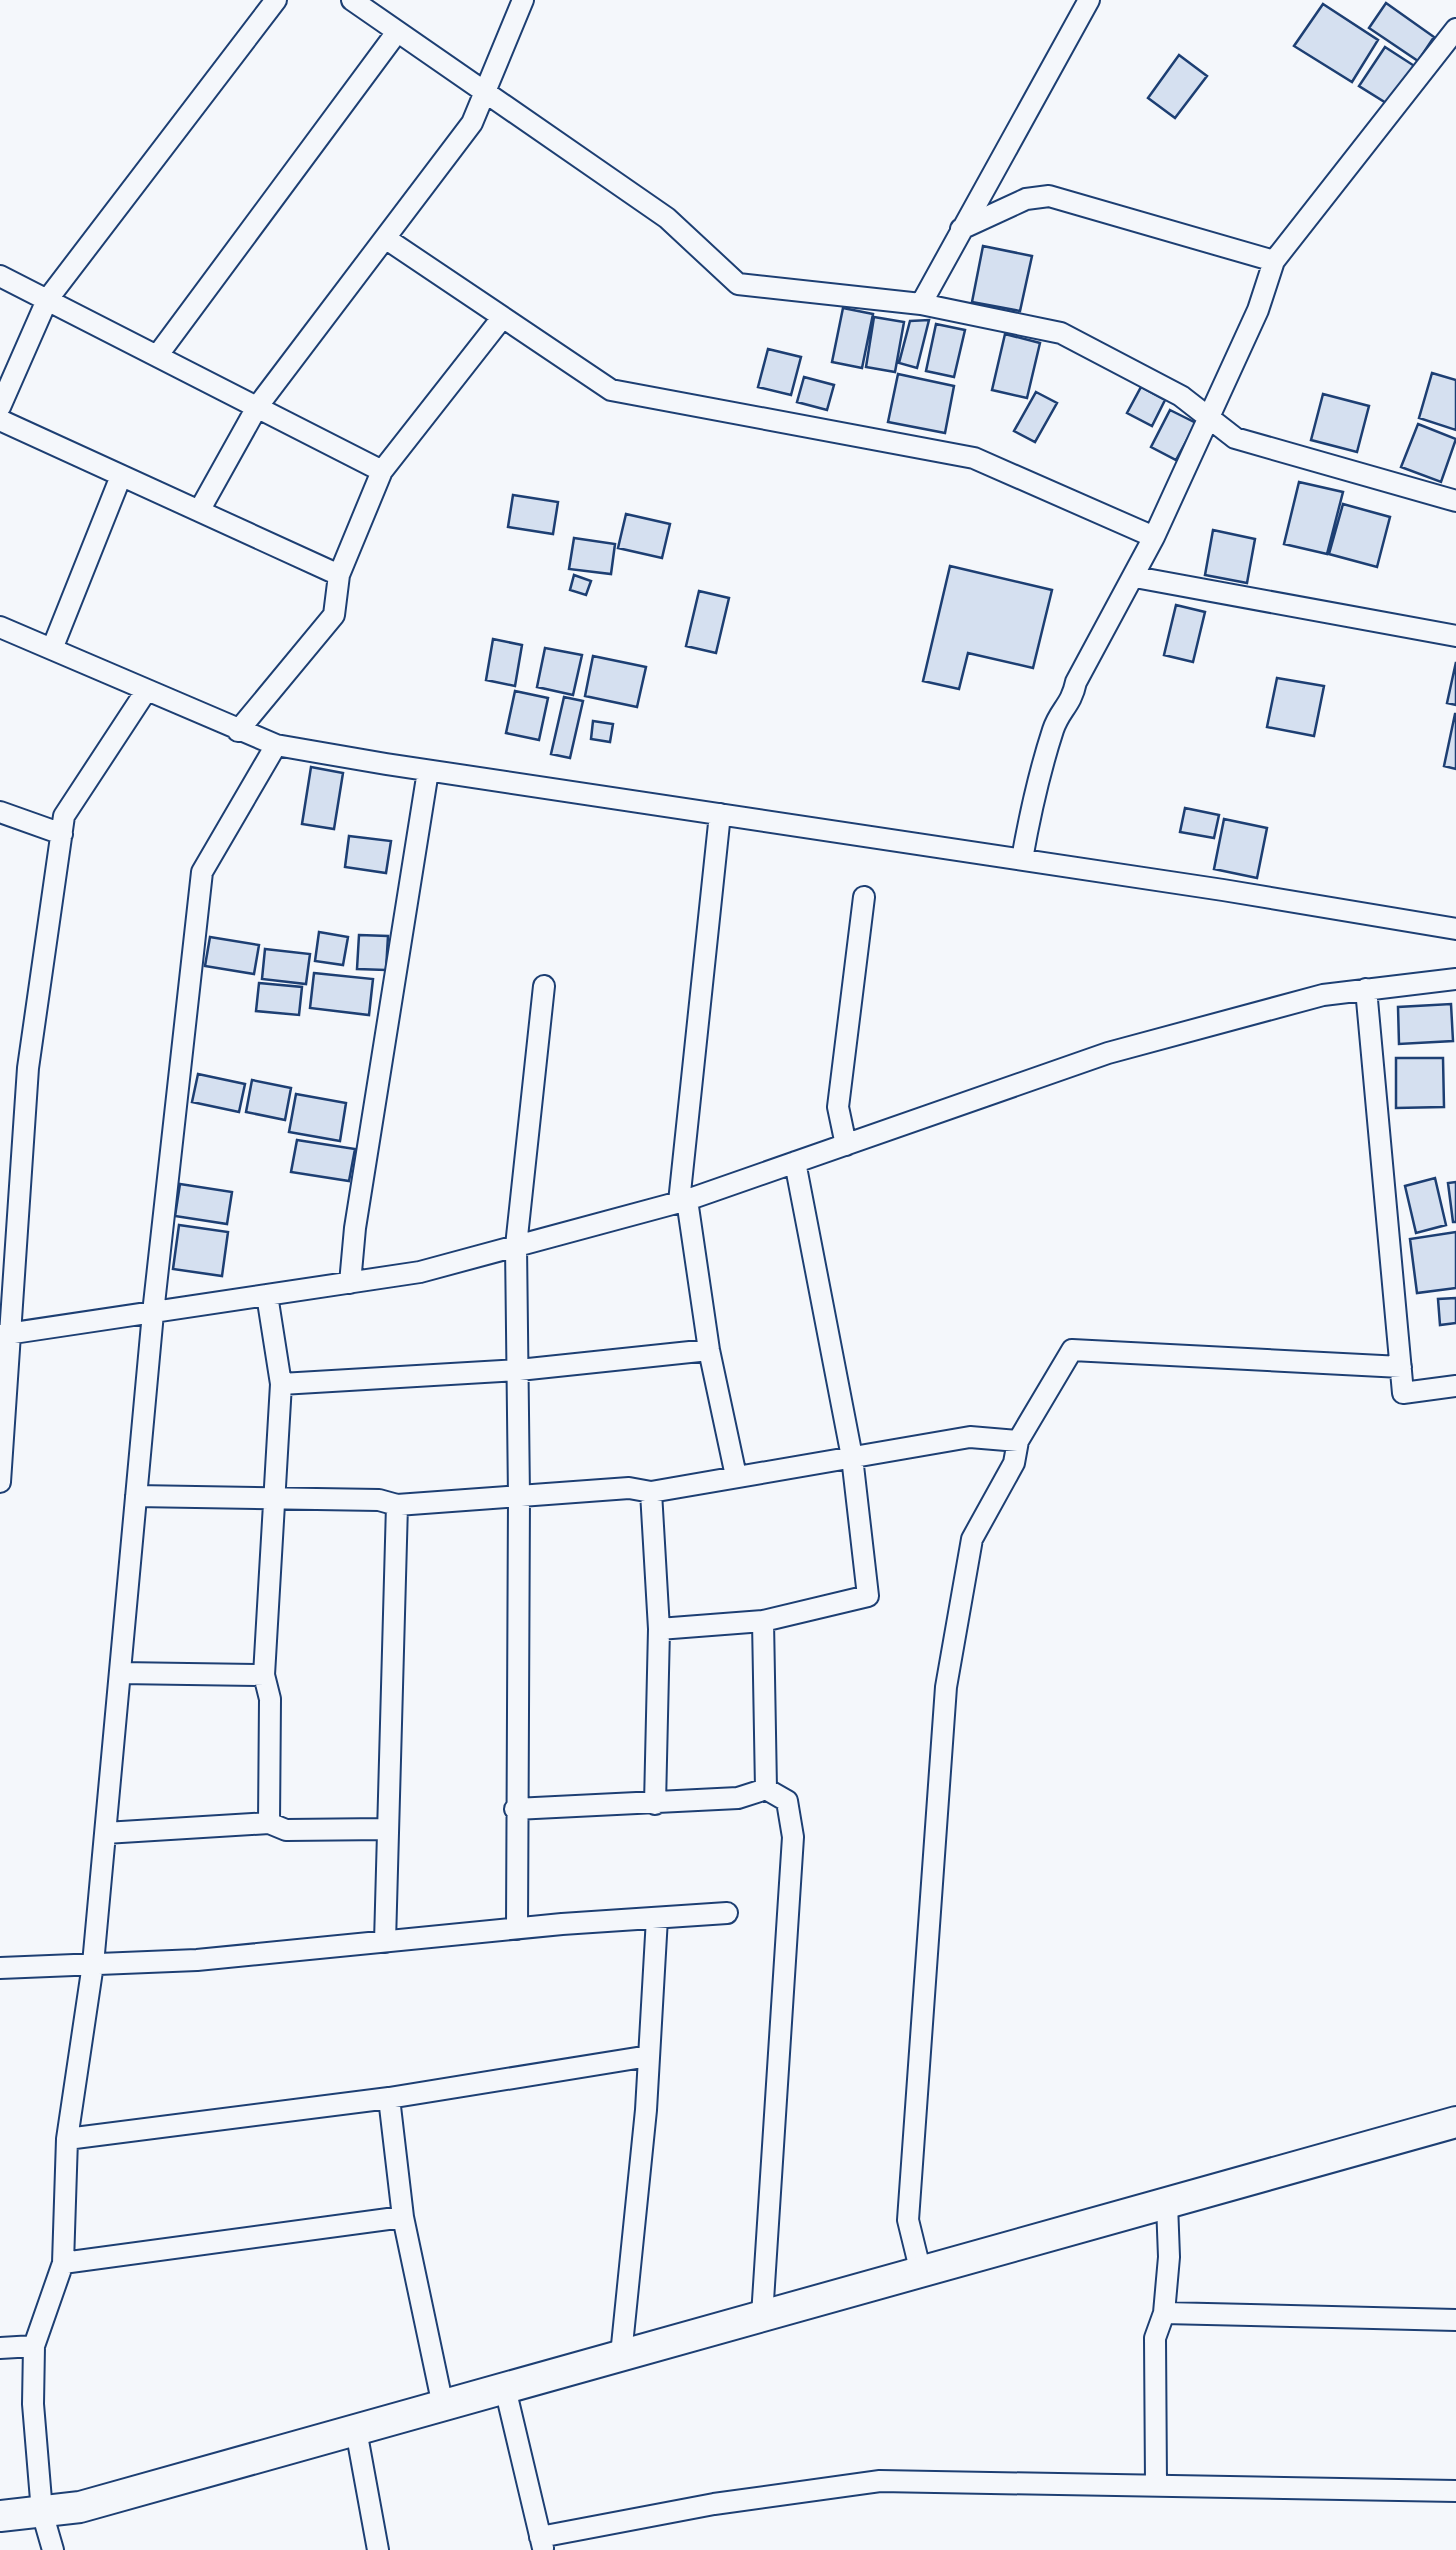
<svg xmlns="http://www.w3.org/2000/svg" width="1456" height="2550" font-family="Bitter,serif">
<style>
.building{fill:#d5e0f0;stroke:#1d3f73;stroke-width:2.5}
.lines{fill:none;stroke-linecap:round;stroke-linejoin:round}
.street-casing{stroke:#1d3f73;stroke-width:24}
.secondary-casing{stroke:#1d3f73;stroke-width:34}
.street{stroke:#f4f7fb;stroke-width:20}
.secondary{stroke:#f4f7fb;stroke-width:30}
</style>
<rect width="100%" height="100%" fill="#f4f7fb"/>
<path class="building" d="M1386,3L1434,37L1418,61L1369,28Z
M1323,4L1378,40L1352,82L1294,46Z
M1385,47L1416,67L1391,106L1359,86Z
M1179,55L1207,76L1175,118L1148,98Z
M983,246L1032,256L1020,311L972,302Z
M843,308L873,314L862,368L832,362Z
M874,317L904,322L895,372L866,367Z
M929,320L917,368L899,363L910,321Z
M936,324L965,330L954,377L926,371Z
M1005,334L1040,343L1027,398L992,390Z
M768,349L801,357L791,395L758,387Z
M1432,373L1456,380V430L1419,418Z
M898,374L954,386L945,433L888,422Z
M804,377L834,385L827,410L797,402Z
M1141,387L1165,400L1152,426L1127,413Z
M1036,392L1057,403L1035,442L1014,431Z
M1323,394L1369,406L1357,452L1311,440Z
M1170,410L1196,423L1176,460L1151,447Z
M1418,424L1456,439L1441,482L1401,467Z
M1299,482L1343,492L1327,554L1284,544Z
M513,495L558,502L553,534L508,527Z
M1343,504L1390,517L1377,567L1329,554Z
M626,514L670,524L662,558L618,548Z
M1213,530L1255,539L1247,583L1205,575Z
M574,538L615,544L611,574L569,569Z
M950,566L1052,590L1033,668L968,653L959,689L923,681Z
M574,575L591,581L586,595L570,590Z
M699,591L729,598L716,653L686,646Z
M1176,605L1205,612L1193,662L1164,655Z
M493,639L522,645L515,686L486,680Z
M545,648L582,655L573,695L537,687Z
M593,656L646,667L637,707L585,696Z
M1456,662V705L1447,703Z
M1277,678L1324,686L1314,736L1267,727Z
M515,691L548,698L539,740L506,733Z
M564,697L583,701L570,758L551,754Z
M1455,714H1456V769L1444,766Z
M593,721L613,724L610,742L591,739Z
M311,767L343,773L334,829L302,824Z
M1185,808L1219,815L1214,838L1180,832Z
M1224,819L1267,828L1257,878L1214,869Z
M349,836L391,841L386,873L345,867Z
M319,932L348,937L343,965L315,961Z
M359,935L388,936L386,970L357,969Z
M210,937L259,945L254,974L205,966Z
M265,949L310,954L306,984L262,979Z
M314,973L373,979L369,1015L310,1008Z
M259,983L302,987L299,1015L256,1011Z
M1451,1004L1453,1041L1399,1044L1398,1007Z
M1396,1058H1443L1444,1107L1396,1108Z
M198,1074L245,1084L239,1112L192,1102Z
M252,1080L291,1088L285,1120L246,1112Z
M296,1094L346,1103L340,1141L289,1132Z
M297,1140L355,1149L349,1181L291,1172Z
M1435,1178L1446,1225L1416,1233L1405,1186Z
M1456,1182V1222H1453L1448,1183Z
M180,1184L232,1192L227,1224L175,1216Z
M179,1225L228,1232L222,1276L173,1269Z
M1456,1232V1288L1417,1293L1410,1239Z
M1456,1298V1323L1440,1325L1438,1299Z"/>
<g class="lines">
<defs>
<path id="street" d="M352,0L667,218L738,284L921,304L1061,333L1181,396L1235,438L1456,501
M961,229L1026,199L1049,196L1274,261
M385,238L611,390L974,458L1154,537
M0,276L382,471L502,318
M921,304L1089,0
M157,356L397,32
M0,407L47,300L276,0
M0,420L339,575L382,471
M199,511L257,407L472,123L523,0
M1135,577L1456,636
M0,627L276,745L386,764L1223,890L1456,929
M52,649L121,476
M238,731L334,615L339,575
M0,812L62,834
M1022,859C1030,814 1039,773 1053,730C1060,709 1071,706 1076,682L1154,537L1258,310L1274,261L1456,29
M1366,989L1403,1393L1456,1386
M846,1145L838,1107L864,897
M687,1200L709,1350L736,1476
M679,1202L720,814
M350,1283L355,1228L428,771
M267,1295L281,1384L264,1675L270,1699L269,1823
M0,1335L420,1272L687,1200L1108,1053L1323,995L1456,979
M281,1384L519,1370L709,1350
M0,1482L28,1068L64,816L146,691
M651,1492L659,1629L655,1804
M136,1496L379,1500L397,1505L629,1488L651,1492L970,1437L1018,1441
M763,1621L766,1789
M659,1629L763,1621L868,1596L852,1457L795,1162
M120,1673L264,1675
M515,1809L738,1798L766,1789L787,1801L793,1837L762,2316
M105,1833L269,1823L286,1830L386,1829
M517,1929L519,1496L516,1246L544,986
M385,1942L397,1505
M0,1968L197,1960L562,1924L727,1913
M389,2098L403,2217L443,2406
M67,2139L389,2098L649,2056
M63,2263L403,2217
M921,2273L908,2220L946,1687L972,1539L1014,1463L1018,1441L1072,1350L1401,1367
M1164,2313L1456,2320
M0,2348L34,2346
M621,2355L646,2110L657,1918
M505,2388L543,2548
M356,2430L378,2550
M1156,2484L1155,2338L1164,2313L1169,2257L1167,2204
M540,2537L714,2504L880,2481L1456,2491
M53,2550L42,2512L33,2404L34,2346L63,2263L67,2139L93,1964L153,1313L202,872L276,745"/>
<path id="secondary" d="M0,2516L80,2507L1456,2122"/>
</defs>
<use href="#street" class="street-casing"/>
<use href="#secondary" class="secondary-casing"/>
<use href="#street" class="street"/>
<use href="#secondary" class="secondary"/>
</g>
</svg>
